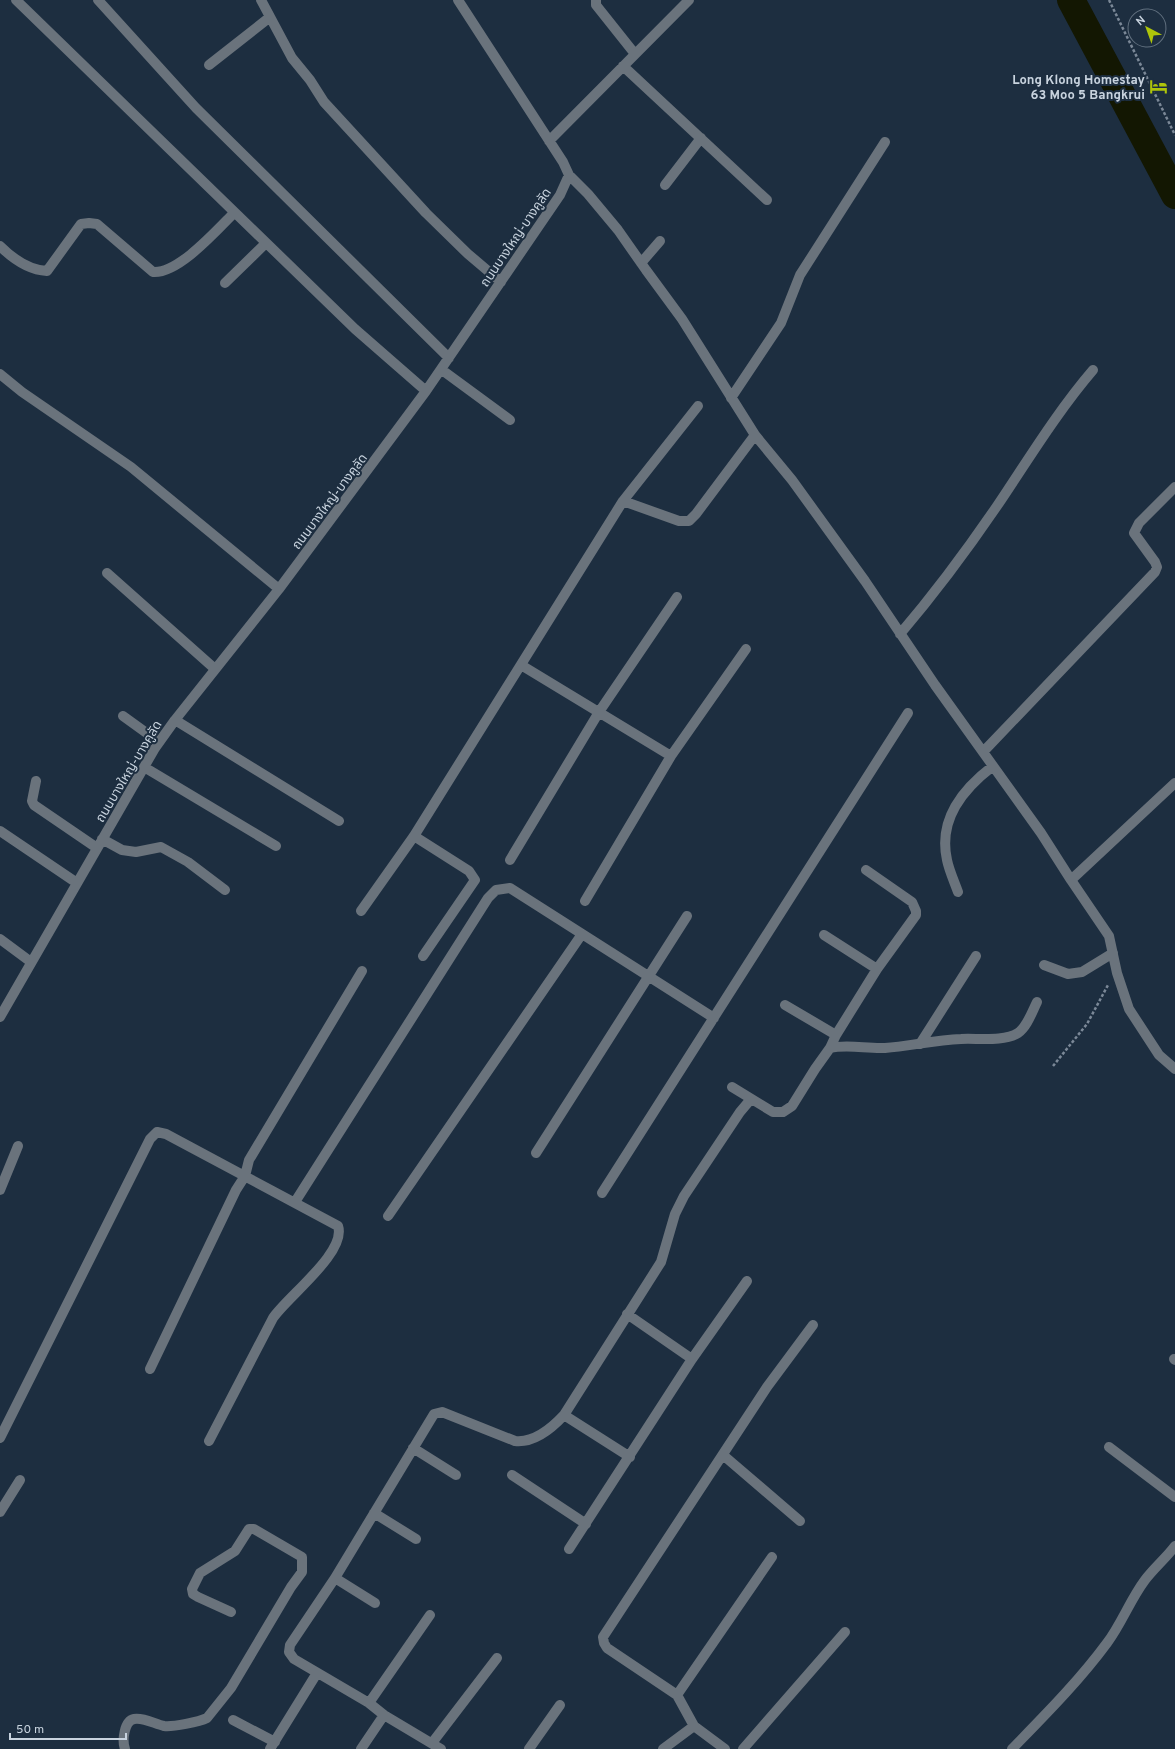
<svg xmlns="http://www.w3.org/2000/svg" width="1175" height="1749" font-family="Overpass,'Noto Sans Thai',sans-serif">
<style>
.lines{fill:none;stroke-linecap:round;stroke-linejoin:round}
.river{stroke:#131702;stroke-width:28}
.path{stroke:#7b8897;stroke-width:2.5;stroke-dasharray:3 2;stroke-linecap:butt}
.minor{stroke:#6a737c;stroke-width:10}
.labels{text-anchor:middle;stroke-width:4;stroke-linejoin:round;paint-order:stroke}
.poi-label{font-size:13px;font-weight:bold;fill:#c8d3de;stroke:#1d2e40;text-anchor:end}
.street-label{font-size:13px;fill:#c8d3de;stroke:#1d2e40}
</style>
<rect width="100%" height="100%" fill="#1d2e40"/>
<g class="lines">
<path class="river" d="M1071,0L1175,195"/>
<path class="path" d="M1109,0L1175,135
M1053,1066L1087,1024L1108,985"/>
<path class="minor" d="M16,0L355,329L426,391
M98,0L196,108L449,358
M261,0L292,58L310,80L324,102L426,213L468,254L501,282
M596,0V5L635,54
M209,65L270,17
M623,66L767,200
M549,141L689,0
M569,175L588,194L618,230L646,270L682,319L755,435L792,480L865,581L935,685L1041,833L1071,880L1109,936L1117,973L1129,1009L1159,1055L1175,1069
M665,185L701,138
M0,246C12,258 29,270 47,271L81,224L89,223L97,224L153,272C178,274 216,231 234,213
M641,263L660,241
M225,283L266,243
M442,370L510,420
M0,374L22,392L131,467L279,589
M731,398L781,323L800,275L885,142
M623,501L698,406
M107,573L215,669
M900,634C935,593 967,550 997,506C1028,460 1057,412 1093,370
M521,665L671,756
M123,716L159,742
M175,720L339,821
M983,752L1155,572L1157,567L1155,562L1134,533L1139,523L1175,487
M144,767L276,846
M36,781L32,801L34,805L97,848
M0,831L77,883
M414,836L469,871L475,880L423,956
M102,839L122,850L136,852L161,847L188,862L225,890
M510,860L599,712L677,597
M1071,880L1175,783
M958,892C954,881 949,870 947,860C938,819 963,789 993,766
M585,901L671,756L746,649
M361,911L414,836L623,501L679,521H689L696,514L755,435
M824,935L877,969
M0,939L31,962
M1044,965L1068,974L1082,972L1113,953
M785,1005L836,1035
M0,1017L155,748L175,720L279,589L426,391L560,195L569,175L563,162L458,0
M920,1044L976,956
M830,1048L836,1035L877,969L916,915V911L912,902L866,870
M732,1087L773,1112H783L792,1106L815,1069L830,1048C848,1044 867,1049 885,1048C910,1046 935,1040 961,1039C977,1038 1004,1042 1018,1033C1027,1027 1032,1012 1037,1002
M536,1153L687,916
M0,1190L18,1146
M602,1193L908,713
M295,1202L488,898L496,890L510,888L714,1018
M388,1216L582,934
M627,1314L692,1359
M1174,1359L1175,1360
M150,1369L236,1190L245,1176L249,1160L362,971
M564,1415L630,1457
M0,1438L150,1139L157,1132L166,1134L338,1226C347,1252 287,1297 273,1318L209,1441
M1109,1447L1175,1497
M413,1448L456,1475
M723,1455L800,1521
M512,1475L586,1524
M0,1512L20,1480
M374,1513L416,1539
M569,1549L692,1359L747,1281
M335,1578L375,1603
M677,1695L772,1557
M369,1703L430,1615
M233,1720L275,1742
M432,1743L497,1658
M125,1749C122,1741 124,1721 134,1719C143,1717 155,1724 164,1726C173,1727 199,1722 207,1718L231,1688L291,1587L302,1572V1557L254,1529H249L235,1551L200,1573L192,1589L193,1594L198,1597L231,1612
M270,1749L317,1673
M361,1749L384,1715
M441,1749L384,1715L369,1703L294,1659L289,1652L290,1645L335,1578L434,1414L442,1412L515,1441C534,1443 552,1428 564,1415L661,1262L675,1214L684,1196L740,1112L751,1099
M529,1749L560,1705
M663,1749L694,1726
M725,1749L694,1726L677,1695L607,1648L604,1643L603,1637L767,1387L813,1325
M743,1749L845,1632
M1012,1749C1045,1715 1079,1681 1107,1643C1122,1623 1130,1600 1145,1580C1154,1568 1166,1558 1175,1546"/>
</g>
<defs>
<symbol id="hotel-bare" viewBox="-9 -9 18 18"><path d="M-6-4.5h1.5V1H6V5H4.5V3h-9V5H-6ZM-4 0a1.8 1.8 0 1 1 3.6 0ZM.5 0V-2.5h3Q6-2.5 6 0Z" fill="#aec50a" stroke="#1d2e40" stroke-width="2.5" paint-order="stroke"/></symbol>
</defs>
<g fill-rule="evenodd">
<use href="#hotel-bare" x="1146" y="74" width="25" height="25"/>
</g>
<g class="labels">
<g class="poi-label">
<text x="1145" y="84">Long Klong Homestay<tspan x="1145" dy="15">63 Moo 5 Bangkrui</tspan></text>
</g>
<g class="street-label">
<text transform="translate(515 237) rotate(-56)" y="5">ถนนบางใหญ่-บางคูลัด</text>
<text transform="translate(329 501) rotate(-53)" y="5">ถนนบางใหญ่-บางคูลัด</text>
<text transform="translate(128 771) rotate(-59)" y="5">ถนนบางใหญ่-บางคูลัด</text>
</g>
</g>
<g transform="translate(1147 28) rotate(319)"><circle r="19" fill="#1d2e40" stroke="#61707f"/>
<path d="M0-3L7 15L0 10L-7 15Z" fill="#aec50a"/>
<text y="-6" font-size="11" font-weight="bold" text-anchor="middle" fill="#c8d3de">N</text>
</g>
<path d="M10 1733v6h116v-6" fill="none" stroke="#c8d3de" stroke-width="2"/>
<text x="16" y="1733" font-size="12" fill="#c8d3de" stroke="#1d2e40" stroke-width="3" paint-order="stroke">50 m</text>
</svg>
